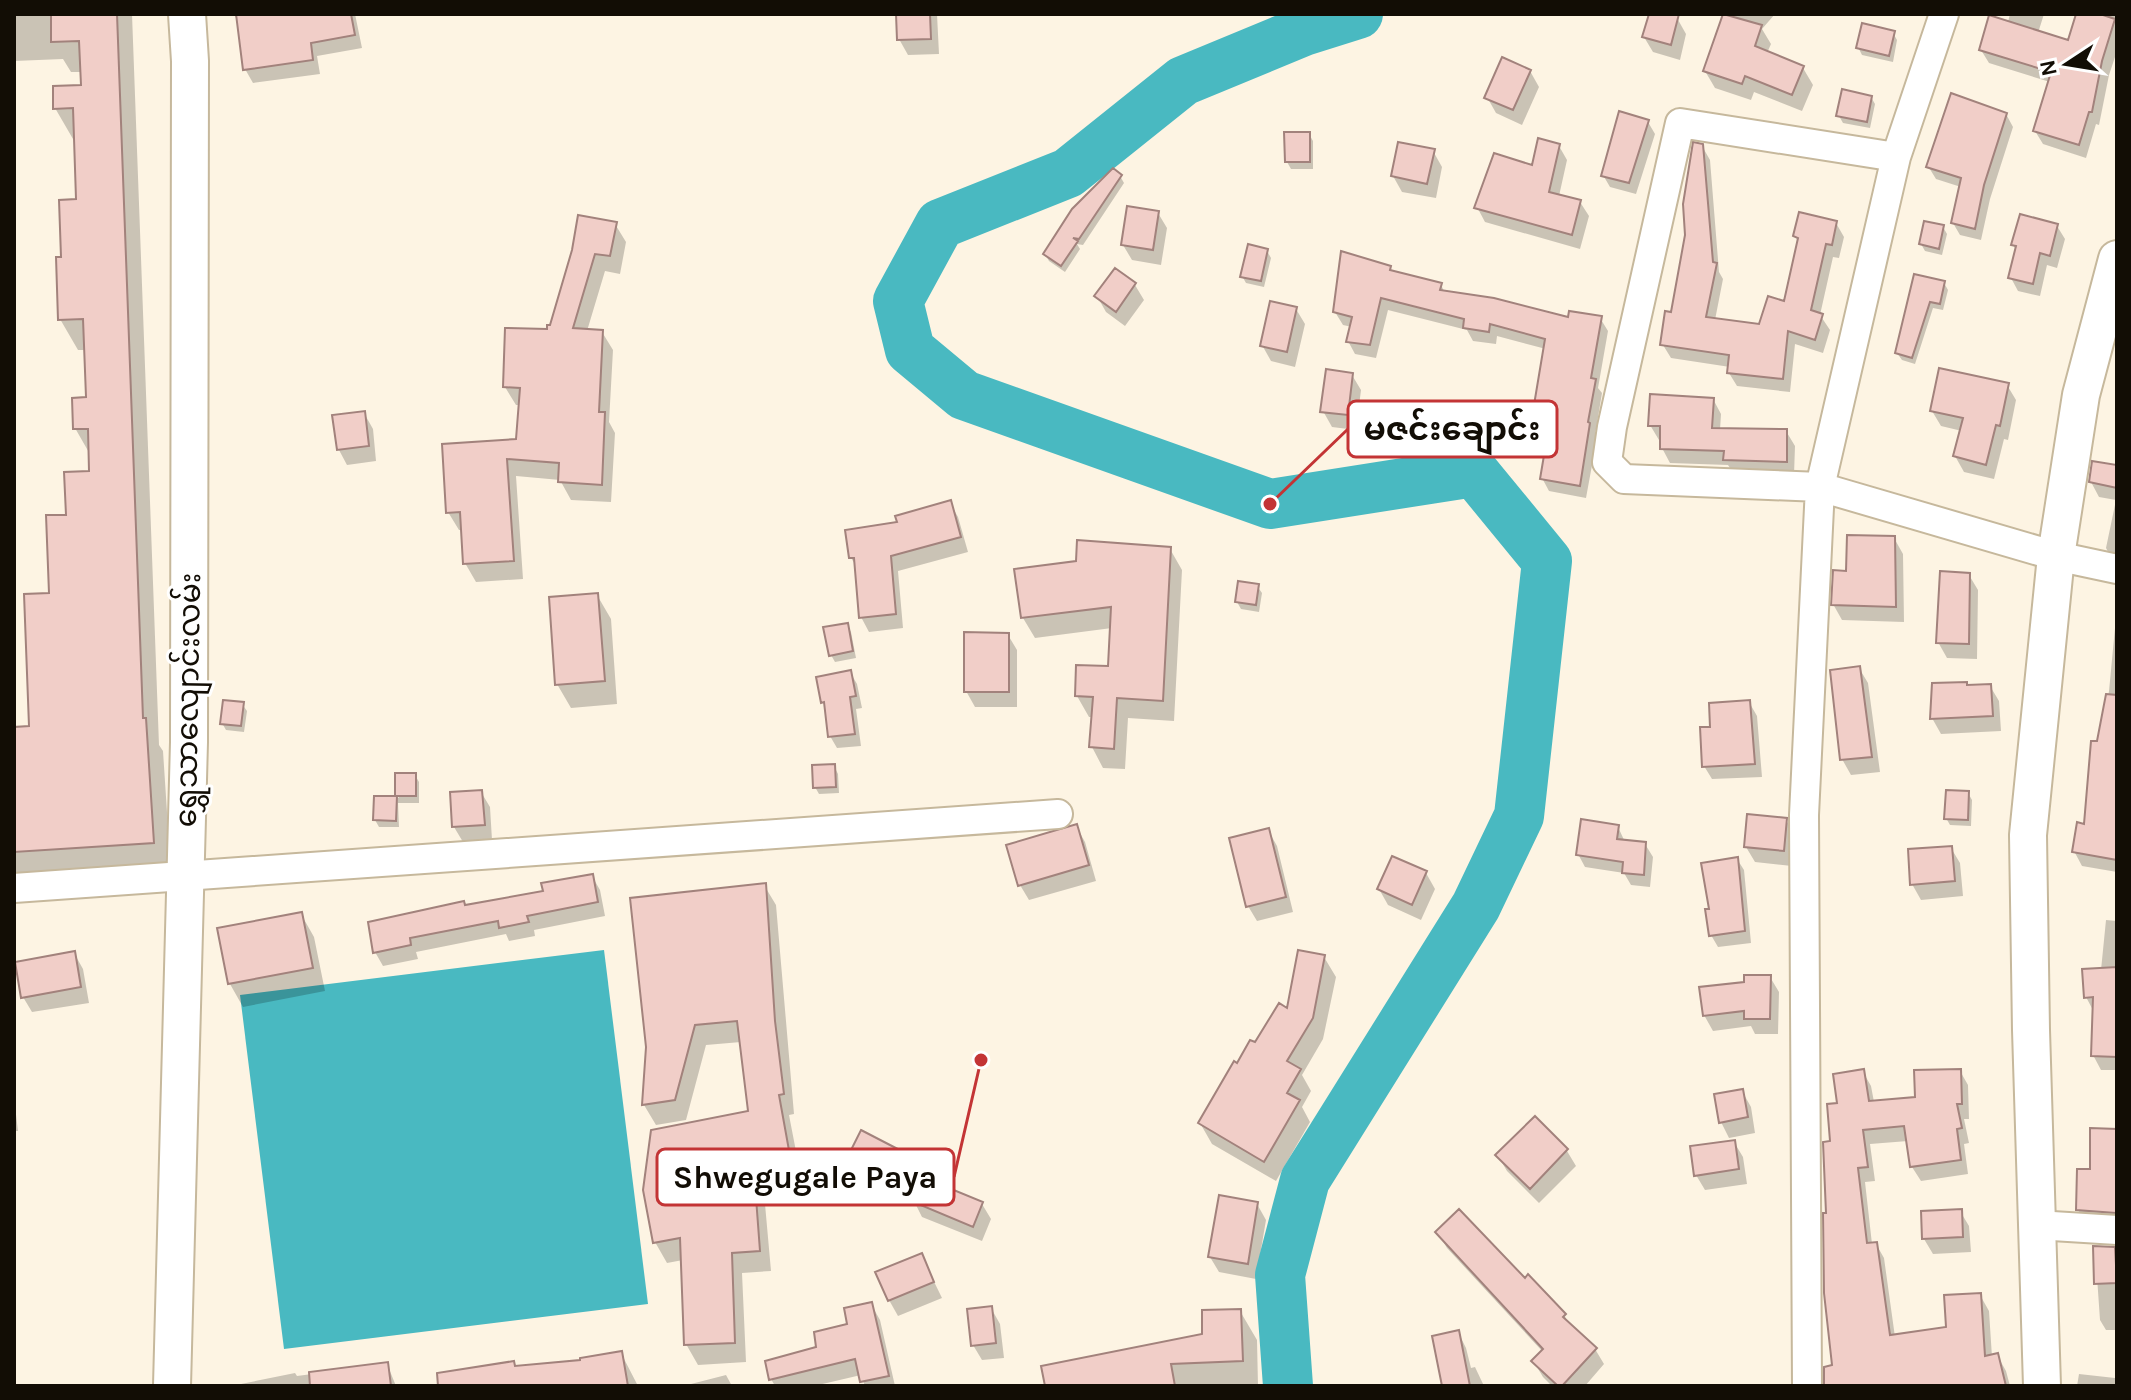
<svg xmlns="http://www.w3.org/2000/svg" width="2131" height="1400" font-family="Karla,'Noto Sans Myanmar',sans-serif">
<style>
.water{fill:#49b9c1}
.shadow{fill:#0003}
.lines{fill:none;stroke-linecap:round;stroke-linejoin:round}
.river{stroke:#49b9c1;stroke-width:50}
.building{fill:#f1cec8;stroke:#a2827c;stroke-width:2}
.minor-casing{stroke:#c6b89c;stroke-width:32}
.tertiary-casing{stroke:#c6b89c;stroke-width:40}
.minor{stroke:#fff;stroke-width:28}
.tertiary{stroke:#fff;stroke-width:36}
.labels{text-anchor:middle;stroke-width:6;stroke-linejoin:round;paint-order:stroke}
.street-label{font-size:30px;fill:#120d05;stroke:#fff}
.leader{fill:none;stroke:#c33435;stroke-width:3}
.callout-dot{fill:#c33435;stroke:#fff;stroke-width:3}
.callout{fill:#fff;stroke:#c33435;stroke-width:3}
.callout-label{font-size:32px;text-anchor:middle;font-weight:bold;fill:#120d05}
</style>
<rect width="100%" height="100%" fill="#fdf4e3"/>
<path class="water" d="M604,950L648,1304L284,1349L240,995Z"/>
<path class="shadow" d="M14,14H132L159,745L163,751L171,873L14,883V788L33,787L51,595L68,516L91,473V456L75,428L88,399L86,350H78L60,319L63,259L78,201L76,138L73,139L55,108L83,87V72H71L63,59L14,61Z
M234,14H355L362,48L317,56L320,74L253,83L245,69L240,26Z
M898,14H937L939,54L908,55L899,39Z
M1651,14L1677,18L1686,34L1680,60L1653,52L1644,37Z
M1725,14H1775L1762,29L1771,44L1767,53L1803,68L1813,85L1802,111L1754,92L1751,100L1715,88L1705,71Z
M2010,14H2044L2038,33L2070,42L2079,14H2117V51L2109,75L2099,125L2096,124L2086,158L2043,144L2035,131L2050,82L1989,63L1981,50L2008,22Z
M1893,33L1897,40L1893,62L1862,55L1858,47Z
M1530,71L1539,87L1522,125L1496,113L1487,97Z
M1871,97L1875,104L1870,128L1843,123L1839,116Z
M2006,114L2013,127L1990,199L1981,240L1960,235L1953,223L1961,187L1936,179L1928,166Z
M1648,122L1655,134L1636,194L1610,187L1603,175Z
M1309,134L1313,141V169H1291L1287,162Z
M1559,146L1567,160L1559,196L1580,202L1589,216L1580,249L1485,222L1477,207Z
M1702,146L1710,160L1719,272L1723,279L1715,320L1760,327L1785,304L1799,243L1795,236L1836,223L1844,237L1839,258L1833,257L1820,315L1830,330L1823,353L1795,344L1790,392L1737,386L1729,373L1730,367L1671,358L1663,345L1673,314Z
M1433,151L1442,167L1436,198L1402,192L1393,176Z
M1120,176L1124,183L1083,245L1077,244L1080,249L1065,272L1049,261L1045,254Z
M1158,213L1167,228L1161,265L1132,260L1123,245Z
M615,224L626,242L620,274L605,271L587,331L602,332L613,350L609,422L615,433L611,502L571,500L560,480L516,476L523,579L476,582L465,563L463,530H459L448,512L518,441L521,405H516L505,387L551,327L574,251Z
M2057,226L2065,239L2057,268L2047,265L2040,296L2018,291L2011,278L2017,251L2013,245Z
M1943,227L1947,234L1942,255L1925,251L1921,244Z
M1267,251L1271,258L1264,287L1246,283L1242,276Z
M1390,268L1393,273L1441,285L1445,293L1569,320L1600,318L1608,331L1598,388L1602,393L1595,435L1597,438L1586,498L1549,491L1542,478L1552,419L1544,417L1536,404L1546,349L1497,336L1496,344L1473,341L1467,330L1388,310L1376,358L1355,354L1348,341L1352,327L1343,325L1335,312Z
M1115,271L1135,285L1144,300L1125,326L1106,312L1097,296Z
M1916,276L1944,283L1948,290L1943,310L1933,308L1915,364L1902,360L1897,353Z
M1296,309L1305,324L1295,367L1271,361L1262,345Z
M1352,375L1361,390L1356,430L1332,427L1323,411Z
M2007,385L2016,400L2008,440L2004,439L1994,479L1964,472L1955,456L1962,431L1941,426L1932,411Z
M1713,399L1721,414L1720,430L1786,431L1795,446L1794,475L1734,474L1728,465L1670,463L1662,448V440H1659L1650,425Z
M364,413L373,429L376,461L347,465L339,450Z
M2117,468V564L2114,563L2106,548L2116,500L2099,497L2091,482Z
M950,503L958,517L968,552L898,571L903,628L869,632L861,617L857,567L851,558L900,524Z
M1894,538L1903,554L1904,622L1842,620L1833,604L1848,573Z
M1170,549L1182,570L1174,721L1128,718L1125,769L1103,768L1092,747L1094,717H1089L1077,696L1110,668L1112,628L1035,638L1023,618L1016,571Z
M1969,575L1978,590L1977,659L1947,658L1938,642Z
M1257,586L1262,593L1259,612L1241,609L1237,602Z
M597,595L611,619L617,704L571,708L557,684Z
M2117,607V872L2082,866L2074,851L2086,826L2109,691Z
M847,625L851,632L856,658L835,662L831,655Z
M1008,635L1017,650V707H975L966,691Z
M1859,668L1868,683L1880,772L1851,775L1842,759Z
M850,672L857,684L862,708L856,709L861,746L837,748L830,736L826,707L823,702Z
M1990,686L1999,701L2001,731L1941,734L1932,718Z
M1749,702L1757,716L1762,777L1712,779L1704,766L1713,729Z
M242,704L247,711L244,732L226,730L222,723Z
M834,766L838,774L839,793L819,794L815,787Z
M415,775L419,782V803H398L399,827H379L375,820L376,798H399L397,795Z
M481,792L490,807L492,840L463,842L454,827Z
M1968,793L1972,800L1971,826L1950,825L1946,818Z
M1786,820L1795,835L1792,866L1755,862L1746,847Z
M1076,826L1085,842L1096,881L1029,900L1020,885Z
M1618,827L1625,842L1645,844L1653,857L1650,887L1631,885L1624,873L1585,867L1578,854Z
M1268,830L1277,846L1293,912L1257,921L1248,906Z
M1951,848L1960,863L1963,896L1921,900L1912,884Z
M1737,859L1744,870L1751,943L1718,947L1711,935Z
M1426,873L1435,889L1421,920L1388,905L1379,889Z
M592,876L600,890L605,916L534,930L535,936L509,941L506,934L416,952L418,959L383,966L375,952L465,907L545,893Z
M764,885L776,905L794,1114L789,1115L805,1198L765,1204L771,1271L742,1273L746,1362L698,1365L686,1344L683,1260L667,1263L655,1242L750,1113L741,1042L706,1045L686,1120L656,1125L644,1105L648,1047Z
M301,914L314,937L325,991L243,1007L230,984Z
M2106,920L2117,921V1070H2101L2093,1055L2094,1012L2086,997L2101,970Z
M74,953L83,969L89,1003L32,1012L23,997Z
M1324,957L1336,977L1323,1039L1302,1075L1311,1091L1302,1107L1310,1122L1276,1181L1212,1144L1200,1123L1238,1065L1289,1011Z
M1770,977L1779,992L1778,1034H1755L1751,1026L1713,1031L1704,1015L1746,983Z
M1960,1071L1968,1085L1969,1119H1964L1969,1143L1964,1144L1968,1174L1921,1181L1912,1167L1908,1141L1870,1144L1875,1181L1865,1182L1872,1244H1876L1884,1258L1895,1337L1927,1386H1827L1834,1367L1828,1214L1833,1143L1840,1105L1863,1072L1871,1086L1874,1102L1917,1099Z
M1742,1091L1751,1107L1755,1133L1729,1138L1721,1122Z
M14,1098L18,1131H14Z
M1535,1119L1567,1151L1576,1166L1539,1203L1507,1171L1498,1156Z
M2092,1130L2117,1131V1226L2086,1224L2078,1210L2092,1171Z
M1734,1142L1743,1157L1747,1184L1705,1190L1696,1175Z
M849,1158L919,1162L928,1178L927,1181L982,1204L991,1219L982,1241L922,1217L915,1203L858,1174Z
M1257,1204L1266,1220L1256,1279L1219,1272L1210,1257Z
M1960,1211L1969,1226L1971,1252L1933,1254L1924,1239L1923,1213Z
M1438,1233L1525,1280L1564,1315L1571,1327L1595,1349L1604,1364L1585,1386H1552L1543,1377L1534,1362L1543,1352L1447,1248Z
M2095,1248L2114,1249L2117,1253V1330H2106L2100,1320Z
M921,1255L942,1298L898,1316L889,1300Z
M1980,1295L1989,1311L1992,1357L1997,1355L2006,1371L2010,1386H1964Z
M871,1304L880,1320L895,1386H865L861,1375L814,1386H775L771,1379L850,1325Z
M991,1308L1000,1324L1004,1358L982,1360L973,1345Z
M1240,1311L1257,1340L1258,1386H1047L1205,1335Z
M1458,1332L1466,1348L1471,1368L1475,1367L1484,1386H1443Z
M621,1353L638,1386H478L583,1362Z
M2117,1362V1386H2077L2079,1374L2115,1378Z
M387,1364L396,1386H231L295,1373L297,1376Z
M726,1375L732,1386H692L691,1384Z"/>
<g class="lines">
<path class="river" d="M1288,1386L1280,1275L1305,1180L1476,906L1519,816L1547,561L1474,472L1270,504L964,395L910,350L898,301L940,224L1068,173L1183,81L1304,31L1358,14"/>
</g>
<path class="building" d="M51,14H117L143,718H146L154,843L14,852V727L29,726L24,594L49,593L46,515H66L64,472L89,471L88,429H73L72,398L86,397L83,319L58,320L56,257H61L59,200L76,199L73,108L53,109V86L81,85L79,41L51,42Z
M236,14H351L355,35L311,43L313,60L243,70Z
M896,14H930L931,39L897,40Z
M1649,14H1679L1671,45L1642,37Z
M1723,14L1762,25L1755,46L1804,66L1792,95L1745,76L1742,84L1703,71Z
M2076,14H2100L2115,19L2102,61L2092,112H2089L2079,145L2033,131L2051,72L1979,50L1989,15L2068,40Z
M1862,23L1895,31L1889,56L1856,48Z
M1502,57L1531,70L1513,110L1484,98Z
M1842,89L1872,96L1867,122L1836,116Z
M1951,93L2007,113L1984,185L1975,229L1951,223L1961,178L1926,167Z
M1619,111L1649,120L1629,183L1601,176Z
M1284,132H1310V162H1285Z
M1538,138L1560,144L1549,192L1581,200L1572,235L1474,208L1494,153L1532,165Z
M1398,142L1435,149L1427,184L1391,176Z
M1693,142L1703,144L1713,262L1717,263L1706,317L1759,324L1768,296L1784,301L1798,238L1793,236L1799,212L1837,221L1832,245L1826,244L1811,310L1823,314L1815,340L1788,331L1783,379L1727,373L1729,355L1660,345L1665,311L1671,312L1685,235L1683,204Z
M1113,168L1122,175L1079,239L1073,238L1078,241L1061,266L1043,254L1072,209Z
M1127,206L1159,211L1153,250L1121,245Z
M2020,214L2058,224L2050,256L2040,253L2033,284L2008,278L2016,246L2011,245Z
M578,215L617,222L610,256L595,254L573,328L603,330L599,412H605L602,485L558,482L559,463L507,459L514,561L463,564L460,512L446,513L442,444L516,439L520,388L503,387L505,328L547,329V325H550L572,250Z
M1924,221L1944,225L1939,249L1919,244Z
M1248,244L1268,249L1261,281L1240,277Z
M1341,251L1391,266L1390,270L1442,283L1440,290L1494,298L1568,317L1569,311L1602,316L1591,378L1596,379L1588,422L1590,423L1580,486L1540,479L1552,408L1534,405L1545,339L1490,324L1489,332L1463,328L1464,319L1381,298L1370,345L1346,342L1352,317L1333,312Z
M1115,268L1136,283L1116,312L1094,296Z
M1914,274L1945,281L1940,304L1930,302L1912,358L1895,353Z
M1270,301L1297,307L1287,352L1260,346Z
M1939,368L2009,383L2000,426L1996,425L1986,465L1953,456L1963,418L1930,411Z
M1326,369L1353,373L1348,415L1320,412Z
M1650,394L1714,398L1712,428L1787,429V462L1723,460L1724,451L1660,449V426H1648Z
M365,411L369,446L337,450L332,415Z
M2092,461L2117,465V488L2089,482Z
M951,500L961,537L891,556L896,614L859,618L854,558H849L845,530L897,522L895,516Z
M1847,535L1895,536L1896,607L1831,605L1833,570L1846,571Z
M1077,540L1171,547L1163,701L1117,698L1114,749L1089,747L1093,697L1075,696L1076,665L1108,666L1111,607L1021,618L1014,569L1076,561Z
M1940,571L1970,573L1969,644L1936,643Z
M1238,581L1259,584L1256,605L1235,602Z
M598,593L605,681L555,685L549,597Z
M848,623L853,651L829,656L823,627Z
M964,632L1009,633V692H964Z
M1860,666L1872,757L1840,760L1830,670Z
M851,670L856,696L850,697L855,734L828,737L824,702L821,703L816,677Z
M1967,682V685L1991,684L1993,716L1930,719L1932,683Z
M2106,694L2117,695V860L2072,852L2077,822L2084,824L2091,741H2097Z
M223,700L244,702L241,726L220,724Z
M1750,700L1755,764L1702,767L1700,727H1710L1709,703Z
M835,764L836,787L813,788L812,765Z
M395,773H416V796H395Z
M482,790L485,825L452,827L450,792Z
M1946,790L1969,791L1968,820L1944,819Z
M374,796H397L396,821L373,820Z
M1747,814L1787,818L1784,851L1744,847Z
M1581,819L1619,825L1617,839L1646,842L1644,875L1622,873L1623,862L1576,855Z
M1077,824L1089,865L1018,886L1006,845Z
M1269,828L1286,897L1246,907L1229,838Z
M1952,846L1955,881L1910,885L1908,849Z
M1392,856L1427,871L1412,905L1377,889Z
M1738,857L1745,931L1709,936L1705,909H1709L1701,863Z
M593,874L598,902L527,916L529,922L499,928L498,921L410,938L411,945L373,953L368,922L464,901L465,905L543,891L541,883Z
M766,883L775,1021L784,1094L779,1095L794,1178L755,1184L760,1251L732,1253L735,1343L684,1345L680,1238L653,1243L643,1190L651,1130L748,1111L737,1021L695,1025L675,1100L642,1105L646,1047L630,898Z
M302,912L313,968L228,984L217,928Z
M1298,950L1325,955L1313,1018L1287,1061L1301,1069L1287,1093L1300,1100L1264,1162L1198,1123L1234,1061L1237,1063L1250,1040L1255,1042L1279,1003L1287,1008Z
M75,951L81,987L21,998L15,962Z
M2117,967V1057L2091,1056L2093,997L2084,998L2082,969Z
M1744,975H1771L1770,1019H1744V1011L1703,1016L1699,987L1744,982Z
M1864,1069L1869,1101L1915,1097L1914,1070L1961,1069L1962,1104H1957L1962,1128L1957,1129L1961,1160L1910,1167L1904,1126L1863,1130L1868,1167L1858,1168L1867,1243L1877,1242L1890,1335L1946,1327L1944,1295L1981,1293L1985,1356L1998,1353L2006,1386H1824V1367L1832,1365L1824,1293L1823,1213H1826L1823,1142L1830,1141L1827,1104L1837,1103L1833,1074Z
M1743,1089L1748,1117L1719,1123L1714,1094Z
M1535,1116L1568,1149L1530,1189L1495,1155Z
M2090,1128L2117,1129L2116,1213L2076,1210L2077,1169H2090Z
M861,1130L921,1161L907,1189L847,1158Z
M1735,1140L1739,1169L1694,1176L1690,1146Z
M922,1177L983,1202L973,1227L911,1201Z
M1219,1195L1258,1202L1248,1264L1208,1257Z
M1459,1209L1525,1278L1528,1274L1566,1314L1563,1317L1597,1348L1562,1386H1558L1531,1361L1543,1349L1435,1232Z
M1962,1209L1963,1237L1922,1239L1921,1211Z
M2093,1246L2115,1247L2117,1283L2094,1284Z
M922,1253L934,1282L888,1301L875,1272Z
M872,1302L889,1376L860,1382L855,1359L769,1380L765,1361L816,1347L814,1332L847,1324L844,1308Z
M992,1306L996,1343L971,1346L967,1309Z
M1241,1309L1243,1361L1171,1364L1175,1386H1045L1041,1366L1202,1334V1310Z
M1459,1330L1470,1386H1442L1432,1336Z
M622,1351L628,1386H438L437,1373L514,1361L515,1366L580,1360V1358Z
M388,1362L391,1386H310L309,1372Z"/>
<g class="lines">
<defs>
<path id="minor" d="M1896,157L1680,123L1612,427L1607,462L1624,479L1820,487L2056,556L2117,569
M14,888L1058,814
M2036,1225L2117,1230
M1807,1386L1804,815L1820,487L1896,157L1944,14"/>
<path id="tertiary" d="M172,1386L189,742L190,61L187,14
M2042,1386L2031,1030L2028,835L2056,556L2081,395L2117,259"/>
</defs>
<use href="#minor" class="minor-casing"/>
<use href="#tertiary" class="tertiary-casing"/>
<use href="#minor" class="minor"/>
<use href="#tertiary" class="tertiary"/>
</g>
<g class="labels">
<g class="street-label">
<text transform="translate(188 700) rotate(-89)" y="10">ရွှေသာလျောင်းလမ်း</text>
</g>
</g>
<path class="leader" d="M1270 504L1348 429M981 1060L954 1177"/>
<g class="callout-dot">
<circle cx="1270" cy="504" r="8"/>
<circle cx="981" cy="1060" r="8"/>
</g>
<g class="callout">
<rect x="1348" y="401" width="209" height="56" rx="8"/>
<rect x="657" y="1149" width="297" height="56" rx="8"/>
</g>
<g class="callout-label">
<text x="1452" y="440">မဇင်းချောင်း</text>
<text x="805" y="1188">Shwegugale Paya</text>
</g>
<rect width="2131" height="1400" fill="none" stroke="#120d05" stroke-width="32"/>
<g transform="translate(2067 64) rotate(258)" stroke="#ffffff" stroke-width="6" paint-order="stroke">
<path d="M0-6L14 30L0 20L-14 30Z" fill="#120d05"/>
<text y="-12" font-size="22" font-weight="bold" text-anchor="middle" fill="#120d05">N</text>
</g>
</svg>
